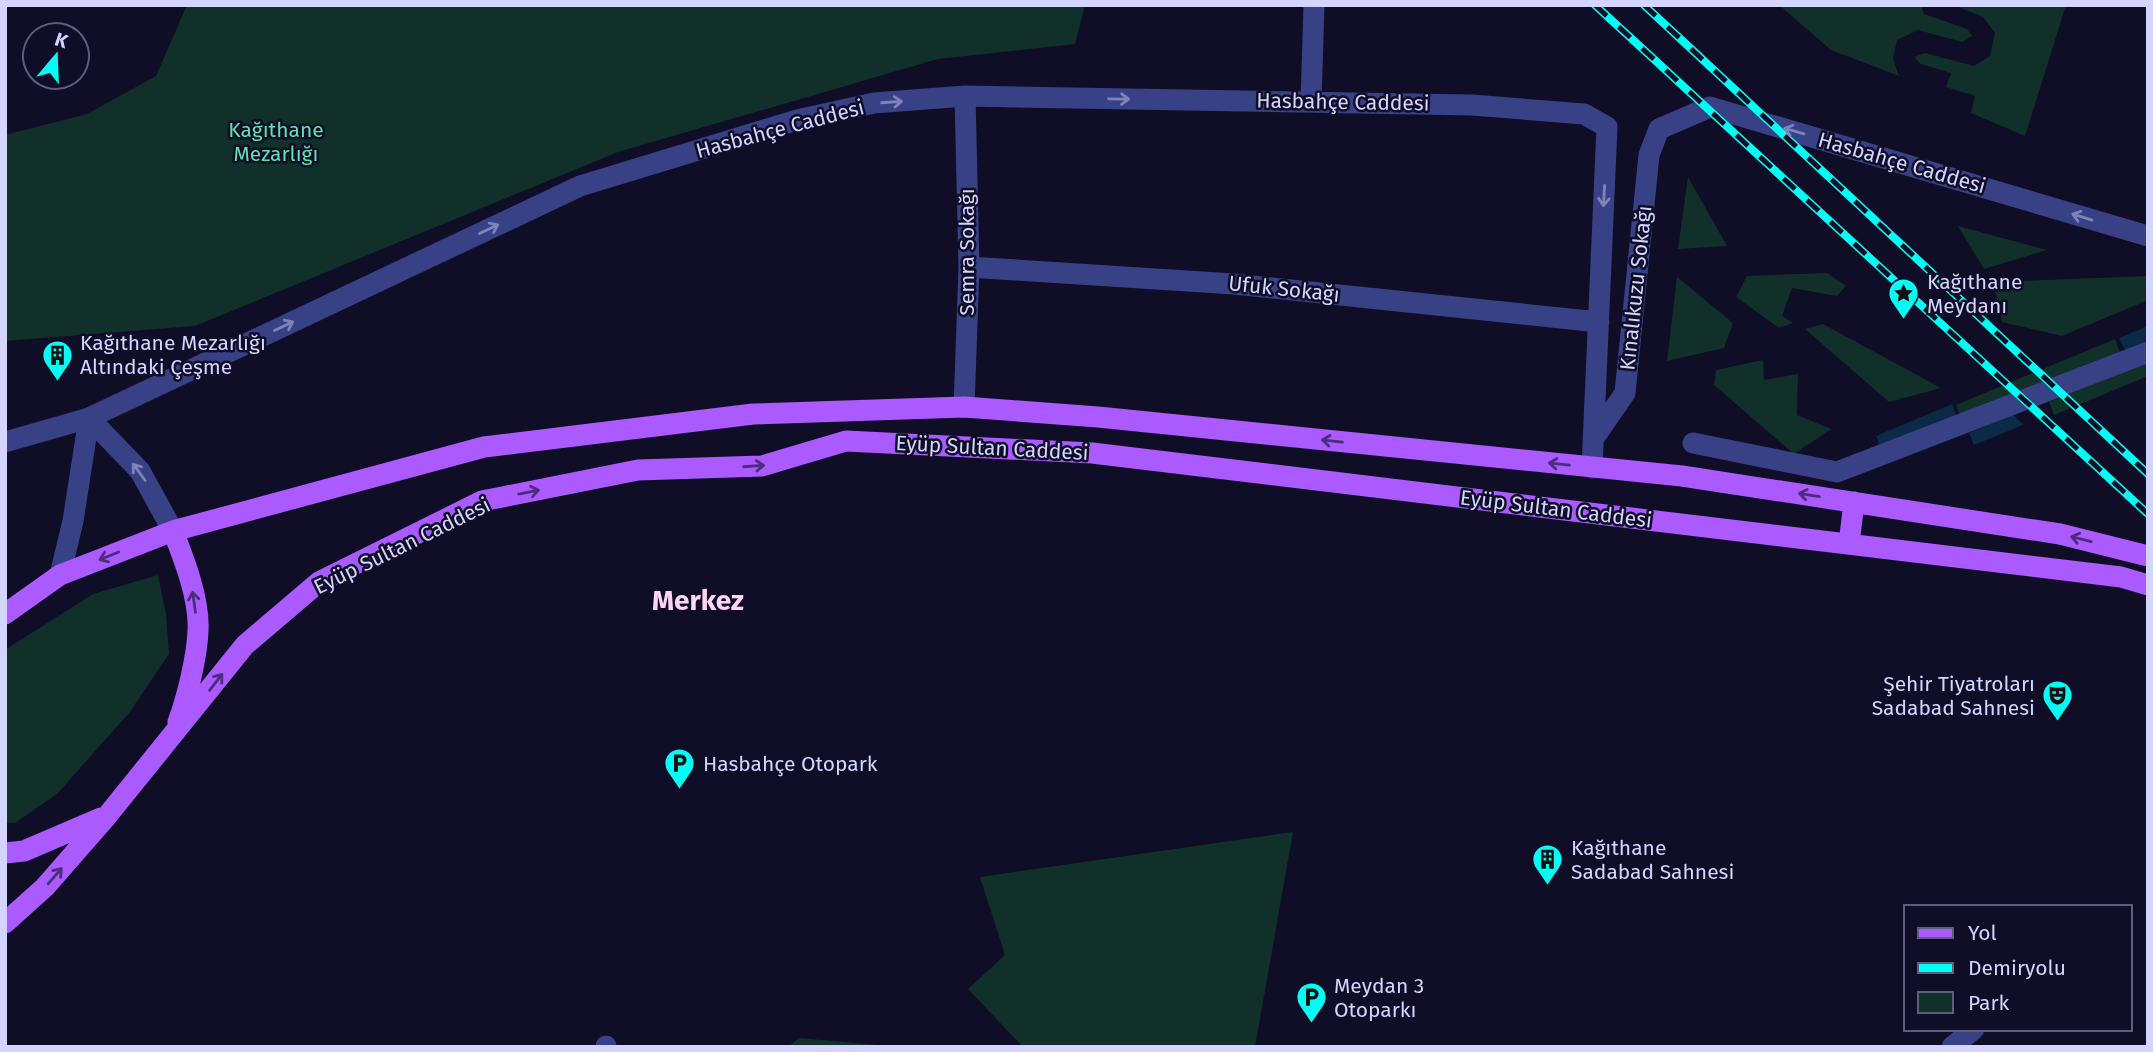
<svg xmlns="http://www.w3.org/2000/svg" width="2153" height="1052" font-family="'Fira Sans',sans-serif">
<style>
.green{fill:#11302a}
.water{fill:#0b2a48}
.pier{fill:#0f0e26}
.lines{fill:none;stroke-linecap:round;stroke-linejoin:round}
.minor{stroke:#384086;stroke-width:21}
.major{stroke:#aa5aff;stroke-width:21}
.rail-casing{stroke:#00fef4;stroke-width:8}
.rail{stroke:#0f0e26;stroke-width:5;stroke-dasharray:16;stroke-linecap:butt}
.oneway{stroke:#7e83bc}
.oneway2{stroke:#4d2c7d}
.labels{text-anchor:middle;stroke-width:5;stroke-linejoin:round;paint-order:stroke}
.street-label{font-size:21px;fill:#d3d4ff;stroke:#0f0e26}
.park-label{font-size:21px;fill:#5be3ae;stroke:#0f0e26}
.poi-label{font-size:21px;fill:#d3d4ff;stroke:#0f0e26;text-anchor:start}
.district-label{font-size:28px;font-weight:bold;fill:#ffd5f6;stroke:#0f0e26}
</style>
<rect width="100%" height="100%" fill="#0f0e26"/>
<path class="green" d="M187,5H1085L1075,44L938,59L618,152L195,326L5,341V135L87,114L156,76Z
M1779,5H1921L1924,14L1967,29L1972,36L1962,42L1918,30L1897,40L1893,59L1899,76L1831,50Z
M1954,5H2066L2025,136L1971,113L1975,96L1946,87L1951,73L1921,64L1914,57L1925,53L1974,66L1990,56L1995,33L1983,17Z
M1688,177L1727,246L1678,249Z
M1958,226L2047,250L1984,269Z
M1827,273L1846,286L1837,296L1792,288L1782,316L1793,323L1779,328L1736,297L1747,276Z
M2148,276V300L2062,336L2002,322L1993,282Z
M1677,277L1733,323L1724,348L1667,361Z
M1823,324L1941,388L1889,402L1805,329Z
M2115,339L2120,353L1961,418L1956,405Z
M1763,360L1764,380L1798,374L1797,415L1831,429L1794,454L1714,385L1716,370Z
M2148,361V376L2054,415L2049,402Z
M158,575L166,614L169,654L129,713L57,794L15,823H5V650L93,594Z
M1293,832L1255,1047H1023L968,989L1005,955L980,877Z
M799,1038L900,1047H788Z"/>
<path class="water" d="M2148,326V341L2125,350L2119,338Z
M2045,401L2050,414L1974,445L1969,433Z
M1952,404L1957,417L1881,448L1876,436Z"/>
<path class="pier" d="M2048,400L2053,416L2027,428L2010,412Z"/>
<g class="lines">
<path class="minor" d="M1311,102L1314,5
M969,267L1234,284L1599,322
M964,407L969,267L965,96
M89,418L140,471L173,531
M1594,438L1625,393L1649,155L1659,129L1710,107L2148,236
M5,442L89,418L580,186L797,120L874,103L965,96L1472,105L1584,114L1607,127L1592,468
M1693,443L1837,472L2148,352
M60,575L73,521L89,418
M606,1046V1047
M1952,1047L1974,1029"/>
<path class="major" d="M173,531C184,559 200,600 198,631C197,657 187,698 178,722
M1849,544L1854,502
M5,614L60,575L173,531L484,447L753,414L964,407L1098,417L1682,476L2060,534L2148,556
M5,853L24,851L101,818
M5,923L45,887L107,816L245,645L319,582L482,501L638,470L762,466L846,441L1092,453L2121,577L2148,585"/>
<defs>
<path id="rail" d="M1595,5L2148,514
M1644,5L2148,474"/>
</defs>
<use href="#rail" class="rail-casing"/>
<use href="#rail" class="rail"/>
</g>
<defs><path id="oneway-shaft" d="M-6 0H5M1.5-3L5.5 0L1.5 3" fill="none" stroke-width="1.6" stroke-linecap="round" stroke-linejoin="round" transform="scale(1.75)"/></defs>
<g class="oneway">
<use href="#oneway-shaft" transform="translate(1119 99) rotate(1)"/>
<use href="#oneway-shaft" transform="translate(892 102) rotate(-4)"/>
<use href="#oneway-shaft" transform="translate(1794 131) rotate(-164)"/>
<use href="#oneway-shaft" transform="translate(1604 196) rotate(93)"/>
<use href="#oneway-shaft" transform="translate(2082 217) rotate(-163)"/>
<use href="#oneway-shaft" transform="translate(489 229) rotate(-25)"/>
<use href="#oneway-shaft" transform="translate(284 326) rotate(-25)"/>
<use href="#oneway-shaft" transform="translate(139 472) rotate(-126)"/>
</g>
<g class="oneway2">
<use href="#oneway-shaft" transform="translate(1332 441) rotate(-174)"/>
<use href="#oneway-shaft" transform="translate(1559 464) rotate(-174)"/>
<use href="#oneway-shaft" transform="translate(754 466) rotate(-4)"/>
<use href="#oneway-shaft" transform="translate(529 492) rotate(-11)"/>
<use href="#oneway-shaft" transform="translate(1809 495) rotate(-171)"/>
<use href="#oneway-shaft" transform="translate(2081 539) rotate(-166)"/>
<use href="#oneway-shaft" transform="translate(109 556) rotate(158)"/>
<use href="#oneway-shaft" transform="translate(194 602) rotate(-98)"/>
<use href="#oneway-shaft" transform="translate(216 682) rotate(-52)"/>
<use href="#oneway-shaft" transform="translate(55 876) rotate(-49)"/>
</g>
<defs>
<symbol id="sight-pin" viewBox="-11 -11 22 30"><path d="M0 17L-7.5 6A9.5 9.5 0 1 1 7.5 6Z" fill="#00fef4" stroke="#0f0e26"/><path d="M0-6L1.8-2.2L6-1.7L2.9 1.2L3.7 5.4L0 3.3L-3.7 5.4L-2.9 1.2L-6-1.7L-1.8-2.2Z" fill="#111"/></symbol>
<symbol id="building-pin" viewBox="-11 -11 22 30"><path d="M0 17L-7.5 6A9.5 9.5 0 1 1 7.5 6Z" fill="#00fef4" stroke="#0f0e26"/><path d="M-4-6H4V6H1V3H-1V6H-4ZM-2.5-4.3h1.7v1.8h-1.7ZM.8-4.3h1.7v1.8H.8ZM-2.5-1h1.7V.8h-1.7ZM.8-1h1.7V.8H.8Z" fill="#111"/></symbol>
<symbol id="theatre-pin" viewBox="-11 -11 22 30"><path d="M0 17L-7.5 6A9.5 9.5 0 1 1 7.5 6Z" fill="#00fef4" stroke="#0f0e26"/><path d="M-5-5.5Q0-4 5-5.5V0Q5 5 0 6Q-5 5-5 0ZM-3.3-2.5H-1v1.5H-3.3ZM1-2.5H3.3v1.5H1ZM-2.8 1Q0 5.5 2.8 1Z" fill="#111"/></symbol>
<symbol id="parking-pin" viewBox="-11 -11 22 30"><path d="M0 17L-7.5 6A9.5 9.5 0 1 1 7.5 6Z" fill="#00fef4" stroke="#0f0e26"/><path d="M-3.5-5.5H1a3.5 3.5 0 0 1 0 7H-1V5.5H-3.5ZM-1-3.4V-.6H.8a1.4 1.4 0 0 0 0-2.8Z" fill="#111"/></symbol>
</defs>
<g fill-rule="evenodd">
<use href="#sight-pin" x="1886" y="276" width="35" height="47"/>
<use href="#building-pin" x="40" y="338" width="35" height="47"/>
<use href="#theatre-pin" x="2040" y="678" width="35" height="47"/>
<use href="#parking-pin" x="662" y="746" width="35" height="47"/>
<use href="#building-pin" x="1530" y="842" width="35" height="47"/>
<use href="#parking-pin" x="1294" y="980" width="35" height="47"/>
</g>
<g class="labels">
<g class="street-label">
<text transform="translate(1343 102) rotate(1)" y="7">Hasbahçe Caddesi</text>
<text transform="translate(780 129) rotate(-15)" y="7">Hasbahçe Caddesi</text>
<text transform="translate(1902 163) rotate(16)" y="7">Hasbahçe Caddesi</text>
<text transform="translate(967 252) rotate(-90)" y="7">Semra Sokağı</text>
<text transform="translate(1636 288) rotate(-84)" y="7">Kınalıkuzu Sokağı</text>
<text transform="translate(1284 289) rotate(6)" y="7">Ufuk Sokağı</text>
<text transform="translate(992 448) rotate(3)" y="7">Eyüp Sultan Caddesi</text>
<text transform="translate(1556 509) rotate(7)" y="7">Eyüp Sultan Caddesi</text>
<text transform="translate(402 546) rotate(-26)" y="7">Eyüp Sultan Caddesi</text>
</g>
<g class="park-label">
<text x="276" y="137">Kağıthane<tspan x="276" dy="24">Mezarlığı</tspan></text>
</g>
<g class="poi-label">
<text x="1927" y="289">Kağıthane<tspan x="1927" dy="24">Meydanı</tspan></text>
<text x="80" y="350">Kağıthane Mezarlığı<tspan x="80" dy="24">Altındaki Çeşme</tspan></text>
<text x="2035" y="691" text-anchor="end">Şehir Tiyatroları<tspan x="2035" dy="24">Sadabad Sahnesi</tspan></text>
<text x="703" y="771">Hasbahçe Otopark</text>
<text x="1571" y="855">Kağıthane<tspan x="1571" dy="24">Sadabad Sahnesi</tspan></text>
<text x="1334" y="993">Meydan 3<tspan x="1334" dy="24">Otoparkı</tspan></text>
</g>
<g class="district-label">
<text x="698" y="610">Merkez</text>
</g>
</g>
<rect width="2153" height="1052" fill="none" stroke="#d3d4ff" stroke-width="14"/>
<rect x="1904" y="905" width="228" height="126" fill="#0f0e26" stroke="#5d5d7d" stroke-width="2"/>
<rect x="1918" y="928" width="35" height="10" fill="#aa5aff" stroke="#5d5d7d" stroke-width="2"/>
<text x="1968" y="940" font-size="21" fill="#d3d4ff">Yol</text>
<rect x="1918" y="963" width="35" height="10" fill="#00fef4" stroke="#5d5d7d" stroke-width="2"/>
<text x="1968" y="975" font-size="21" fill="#d3d4ff">Demiryolu</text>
<rect x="1918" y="992" width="35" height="21" fill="#11302a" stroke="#5d5d7d" stroke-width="2"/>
<text x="1968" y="1010" font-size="21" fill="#d3d4ff">Park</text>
<g transform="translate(56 56) rotate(19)"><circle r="33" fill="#0f0e26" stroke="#5d5d7d" stroke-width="2"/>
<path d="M0-5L12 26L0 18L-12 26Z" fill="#00fef4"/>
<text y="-10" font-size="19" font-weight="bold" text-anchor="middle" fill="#d3d4ff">K</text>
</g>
</svg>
